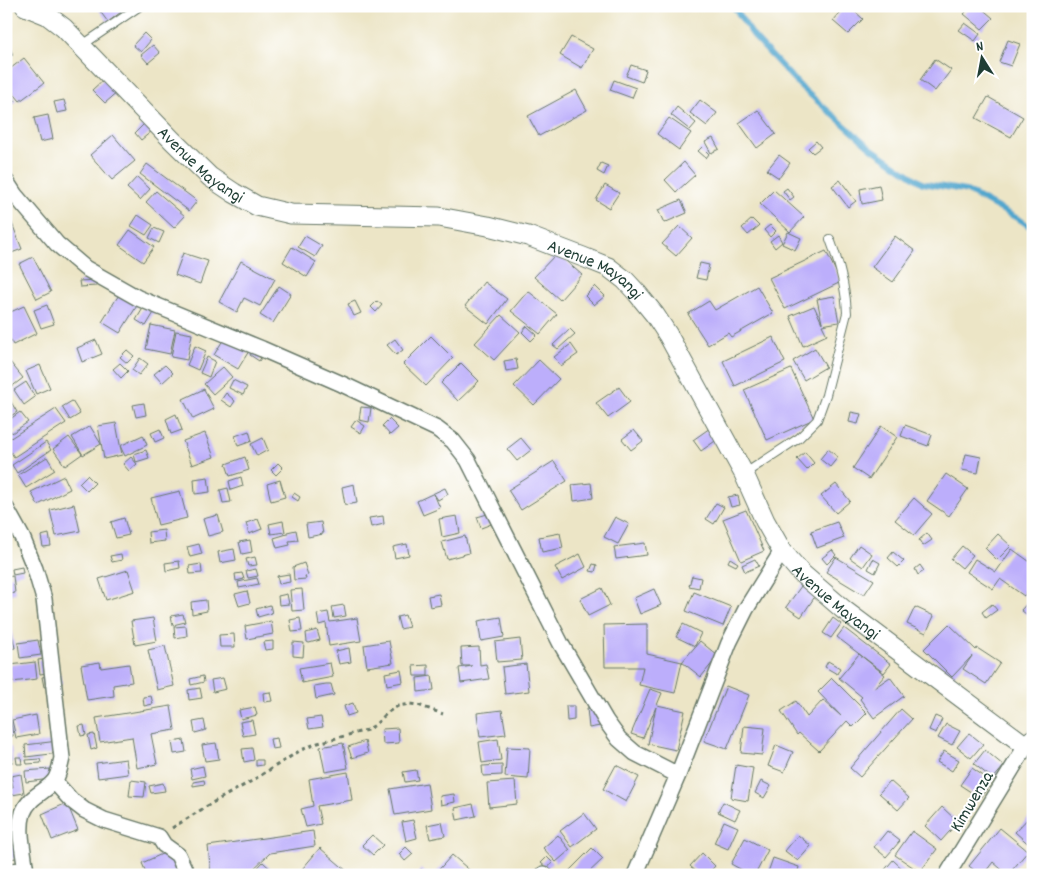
<svg xmlns="http://www.w3.org/2000/svg" width="1039" height="881" font-family="Dekko,sans-serif">
<style>
.lines{fill:none;stroke-linecap:round;stroke-linejoin:round}
.stream{stroke:#51a6cd;stroke-width:5.5}
.building{fill:#bcaefb}
.service-casing{stroke:#677867;stroke-width:10}
.minor-casing{stroke:#677867;stroke-width:18}
.tertiary-casing{stroke:#677867;stroke-width:21}
.path{stroke:#677867;stroke-width:3;stroke-dasharray:4 4;stroke-linecap:butt}
.service{stroke:#fff;stroke-width:8}
.minor{stroke:#fff;stroke-width:15}
.tertiary{stroke:#fff;stroke-width:19}
.labels{text-anchor:middle;stroke-width:4;stroke-linejoin:round;paint-order:stroke}
.street-label{font-size:18px;fill:#1f3d34;stroke:#fff}
</style>
<rect width="100%" height="100%" fill="#fff"/>
<filter id="ink" filterUnits="userSpaceOnUse"><feTurbulence type="fractalNoise" baseFrequency=".02" numOctaves="2"/><feDisplacementMap in="SourceGraphic" scale="10" xChannelSelector="R" yChannelSelector="G"/><feConvolveMatrix kernelMatrix="1 2 1 2 8 2 1 2 1" color-interpolation-filters="sRGB"/></filter>
<filter id="wash" filterUnits="userSpaceOnUse"><feTurbulence type="fractalNoise" baseFrequency=".0096" numOctaves="4" result="noise"/><feDisplacementMap in="SourceGraphic" scale="20" xChannelSelector="R" yChannelSelector="G"/><feGaussianBlur stdDeviation="1.12" result="paint"/><feColorMatrix in="noise" values="0 0 0 0 0 0 0 0 0 0 0 0 0 0 0 0 0 1.4 0 .05"/><feComposite in="paint" operator="in"/></filter>
<g filter="url(#wash)">
<rect width="100%" height="100%" fill="#ece5c6"/>
<g class="lines">
<path class="stream" d="M733,6L755,38L801,87L871,148L922,183L967,191L1022,221L1033,229"/>
</g>
<g id="blocks">
<path class="building" d="M96,6H123L125,9L108,22Z
M846,6H849L863,19L848,34L833,21Z
M971,6H979L993,18L982,29L964,14Z
M965,23L980,34L975,41L959,30Z
M144,33L151,40L141,52L133,45Z
M571,37L593,49L582,68L560,55Z
M1008,40L1020,44L1011,66L999,62Z
M6,43H8L13,55L6,57Z
M153,45L160,53L148,63L141,55Z
M24,58L44,83L20,101L6,84V72Z
M935,59L951,70L935,91L920,80Z
M631,65L646,70L642,82L626,76Z
M105,78L118,92L105,103L92,90Z
M614,80L636,88L632,98L610,90Z
M576,90L587,110L539,136L528,116Z
M9,93L16,101L7,109L6,108V96Z
M988,97L1023,117L1011,137L976,118Z
M64,100L67,111L57,113L54,102Z
M700,100L717,113L707,126L690,113Z
M677,107L696,123L690,130L671,115Z
M758,110L776,134L757,148L739,123Z
M48,115L53,139L40,142L34,118Z
M669,118L691,133L679,150L657,134Z
M1032,118H1033V132L1029,131Z
M145,123L152,131L141,140L135,133Z
M113,135L135,161L112,180L90,155Z
M713,138L719,149L711,153L705,142Z
M816,141L821,147L813,153L808,148Z
M702,147L709,154L706,158L698,151Z
M779,155L790,163L779,178L767,170Z
M684,162L695,175L676,192L665,180Z
M601,163L608,166L604,175L597,171Z
M147,164L197,201L189,211L140,174Z
M137,177L150,189L140,200L127,188Z
M840,180L856,201L848,207L832,186Z
M605,185L619,193L609,208L596,200Z
M879,185L882,200L862,204L860,189Z
M787,188L794,197L790,200L783,191Z
M774,190L804,217L790,232L760,204Z
M156,191L185,216L174,228L146,202Z
M681,200L687,213L664,223L658,210Z
M6,208L22,249L6,255Z
M138,215L153,225L146,235L131,226Z
M752,219L759,226L748,235L742,228Z
M770,225L776,231L770,237L764,230Z
M679,226L692,238L676,256L662,244Z
M154,228L164,232L159,243L149,238Z
M130,230L154,247L143,262L119,245Z
M788,232L801,238L795,250L782,244Z
M778,235L782,242L775,248L770,241Z
M305,236L322,246L315,257L298,247Z
M895,236L915,251L893,282L872,267Z
M292,247L316,262L307,277L283,262Z
M826,251L841,282L785,309L769,278Z
M183,253L208,261L200,284L175,275Z
M557,253L582,275L560,300L534,277Z
M33,257L51,292L37,299L19,264Z
M241,261L275,279L260,306L244,298L237,312L219,302Z
M700,263L709,265L706,280L696,278Z
M96,280V286L80,287L79,281Z
M484,282L507,299L488,324L465,306Z
M279,286L291,294L273,323L260,315Z
M595,286L605,296L594,305L585,296Z
M757,286L773,313L731,337L728,333L708,345L688,314L709,301L715,310Z
M528,291L557,314L540,334L511,311Z
M120,293L138,304L120,333L102,322Z
M834,296L839,322L822,325L827,335L803,346L790,316L814,306L822,323L817,299Z
M355,301L361,313L354,316L348,304Z
M377,301L382,305L376,312L371,307Z
M47,305L54,324L41,328L34,310Z
M145,305L155,311L146,326L136,320Z
M24,306L37,333L13,345L6,331V314Z
M501,315L520,332L494,360L475,343Z
M151,325L175,330L170,354L146,349Z
M527,326L537,335L531,341L522,332Z
M231,327L255,341L238,369L214,355Z
M570,329L575,334L558,349L553,345Z
M176,331L192,334L187,360L171,357Z
M431,336L453,358L426,386L403,364Z
M773,337L785,362L735,386L723,361Z
M395,339L403,350L396,355L387,345Z
M96,340L102,354L82,362L77,348Z
M571,344L578,354L561,366L554,357Z
M195,346L206,351L198,370L187,365Z
M254,348L264,353L259,361L250,355Z
M815,348L826,367L804,380L793,361Z
M127,350L134,356L127,363L120,357Z
M207,357L215,361L209,377L200,373Z
M140,358L148,364L139,375L132,370Z
M516,359L518,369L506,371L504,361Z
M539,360L559,379L534,405L514,386Z
M10,362L23,378L6,391V366Z
M120,363L128,371L121,378L113,369Z
M461,363L479,381L458,401L441,383Z
M40,365L50,388L36,394L26,371Z
M165,365L173,373L162,383L154,374Z
M223,367L232,377L213,394L204,384Z
M791,369L814,419L767,440L744,390Z
M233,380L247,387L243,395L229,388Z
M26,382L35,397L24,405L14,390Z
M619,387L630,402L608,418L596,403Z
M204,389L214,409L193,419L183,399Z
M226,393L235,401L231,407L221,400Z
M8,397L17,412L6,419V398Z
M72,401L80,414L70,420L62,407Z
M144,403L146,415L136,417L133,405Z
M361,407L371,408L369,422L359,420Z
M56,409L66,423L14,457L6,445V441Z
M20,412L28,422L12,433L6,424V422Z
M851,412L861,414L858,424L849,422Z
M176,414L182,430L171,434L166,419Z
M389,419L398,428L390,435L382,426Z
M356,420L365,426L361,433L351,427Z
M116,423L122,455L104,459L98,426Z
M905,425L932,435L928,446L901,436Z
M90,426L101,444L83,455L72,437Z
M881,426L897,437L869,479L853,468Z
M710,428L718,439L701,451L693,440Z
M160,429L164,438L155,442L151,433Z
M634,430L643,441L631,450L622,439Z
M249,431L252,441L238,446L235,436Z
M205,433L214,457L192,465L183,441Z
M143,435L147,445L125,456L120,446Z
M69,437L82,454L65,466L53,449Z
M263,438L268,450L257,456L251,444Z
M521,438L531,450L517,461L507,449Z
M46,442L51,450L17,473L12,465Z
M828,449L838,457L830,467L820,459Z
M146,450L149,458L136,462L134,454Z
M805,452L814,463L807,470L797,459Z
M966,454L981,457L978,473L962,470Z
M47,457L55,470L26,488L18,475Z
M131,457L137,464L129,471L123,464Z
M245,457L249,470L230,476L226,464Z
M554,461L567,481L521,510L508,490Z
M278,463L283,468L276,475L271,470Z
M946,474L968,489L949,516L927,501Z
M87,475L95,483L87,491L79,483Z
M64,476L70,489L38,505L31,492Z
M208,477L210,492L195,494L194,479Z
M241,477L243,486L231,490L229,481Z
M280,480L285,497L271,501L267,484Z
M591,483L593,498L574,501L572,485Z
M354,484L357,503L345,505L342,487Z
M836,484L850,501L836,513L821,496Z
M228,488L231,502L223,503L220,490Z
M445,488L448,494L438,500L434,494L440,508L423,515L417,501Z
M180,491L187,518L158,525L151,498Z
M294,493L300,497L298,501L292,497Z
M738,495L740,505L731,507L728,497Z
M914,498L932,514L914,535L895,520Z
M716,503L724,507L714,524L706,519Z
M74,504L80,531L56,536L50,510Z
M746,510L764,551L741,561L723,519Z
M491,513L494,523L481,528L477,517Z
M218,515L223,532L208,536L203,519Z
M383,516L384,524L371,527L369,518Z
M457,516L460,533L442,537L439,519Z
M615,517L629,524L618,544L604,537Z
M124,518L129,535L116,538L111,522Z
M258,519L262,529L249,534L246,523Z
M283,521L285,532L271,534L269,524Z
M321,522L323,534L308,537L306,524Z
M837,522L844,538L817,548L811,531Z
M164,530L165,541L149,543L148,532Z
M296,530L298,540L289,541L290,545L277,548L274,538L287,534V532Z
M560,533L563,548L542,552L539,537Z
M927,533L932,540L923,546L919,540Z
M49,534L51,546L43,547L41,536Z
M998,534L1011,546L997,560L985,548Z
M465,536L469,553L447,559L442,542Z
M250,540L252,552L242,554L239,542Z
M645,543L647,555L616,559L614,547Z
M199,544L202,554L190,557L187,547Z
M407,544L409,555L395,558L393,547Z
M859,545L872,554L863,567L850,558Z
M962,546L973,555L962,568L951,559Z
M234,549L236,560L220,563L218,552Z
M1012,549L1033,564V583L1024,596L1000,579L993,589L967,572L975,559L996,572Z
M832,550L836,555L827,564L822,558Z
M893,552L904,561L898,567L888,558Z
M121,554L122,560L112,562L110,556Z
M580,554L586,567L562,580L555,567Z
M255,557L257,565L248,566L246,559Z
M836,557L874,580L864,595L826,572Z
M730,558L738,563L736,566L728,562Z
M755,559L759,566L745,572L742,565Z
M873,559L880,563L875,573L868,569Z
M179,561L180,568L166,571L165,563Z
M304,563L308,575L305,576L306,579L294,580L293,567Z
M201,564L202,573L190,574L189,566Z
M593,564L597,565L595,572L590,571Z
M920,565L924,571L918,575L915,569Z
M22,567L23,573L13,575L12,569Z
M256,569L258,576L248,578L246,571Z
M128,570L135,591L106,600L99,579Z
M242,573L244,579L236,581L235,574Z
M289,574L290,582L279,584L277,576Z
M13,576L15,593L6,595V577Z
M692,576L701,578L699,588L689,586Z
M257,578L259,584L239,588L238,582Z
M804,582L818,592L801,617L786,607Z
M602,588L610,605L588,616L580,599Z
M302,589L304,610L292,611L290,590Z
M654,589L661,605L640,614L634,598Z
M247,591L250,603L239,606L235,594Z
M694,592L731,607L723,626L686,611Z
M287,594L289,604L279,605L278,596Z
M439,594L441,605L430,607L428,596Z
M1031,599L1033,601V620L1021,610Z
M206,600L207,611L192,614L191,602Z
M992,604L997,610L986,618L982,612Z
M270,605L272,613L258,617L256,609Z
M344,605L346,616L334,618L332,607Z
M915,607L934,616L926,633L907,624Z
M328,612L330,622L357,618L361,641L329,646L326,623L319,625L317,614Z
M183,614L185,622L173,625L171,616Z
M405,615L409,627L400,629L397,617Z
M501,617L504,637L481,641L478,621Z
M153,618L157,641L135,645L131,621Z
M300,618L302,631L292,632L290,620Z
M833,618L841,624L831,638L823,633Z
M6,620H9L15,648L6,650Z
M271,621L273,634L247,639L245,626Z
M647,624V654L682,662L675,693L639,685L643,667H605L604,625Z
M683,624L701,633L695,646L676,637Z
M949,624L976,650L977,648L1000,663L986,684L963,669L972,656L952,677L924,649Z
M186,626L187,636L175,638L174,627Z
M844,628L891,664L884,673L837,637Z
M317,630L320,640L309,643L307,642L306,633Z
M234,634L235,647H220L219,635Z
M520,639L522,660L497,662L495,642Z
M38,640L41,655L20,658L18,643Z
M273,641V649L265,650L263,642Z
M389,641L393,663L367,667L364,645Z
M700,641L718,656L701,677L682,662Z
M293,642L304,643L303,657L293,656Z
M165,646L174,686L157,690L148,650Z
M479,647L480,665L486,664L489,679L461,683L459,668L472,666H462L461,648Z
M349,648L351,662L339,664L336,651Z
M859,654L885,675L874,688L890,677L904,696L874,718L860,699L862,697L839,678Z
M51,658L54,672L40,674L38,660Z
M828,661L840,668L837,674L825,667Z
M35,662L37,679L12,682L10,665Z
M100,662L101,668L129,664L132,682L113,685L114,696L87,700L81,665Z
M330,663L333,677L302,683L299,668Z
M526,664L529,691L505,694L502,667Z
M428,665V676H414L413,666Z
M401,670L403,682L387,685L385,673Z
M60,674L62,684L44,687L42,677Z
M203,676L204,682L191,685L190,679Z
M432,676L434,690L418,692L417,678Z
M223,678L226,689L213,692L211,680Z
M832,678L867,713L853,727L847,721L819,751L799,733L797,735L781,711L796,701L807,717L823,700L841,716L818,692Z
M326,684H331L334,695L316,699L314,686Z
M726,686L749,695L727,749L704,741Z
M200,688L202,698L189,700L188,690Z
M650,689L662,693L657,705L685,711L676,750L648,744L656,707L643,738L631,734Z
M270,692L272,701L264,702L263,693Z
M151,696L153,704L144,706L143,697Z
M353,703L356,713L347,716L344,706Z
M171,706L175,730L151,734L157,764L137,768L132,737L100,742L96,718Z
M566,706H574V720L567,721Z
M255,707L257,715L241,719L239,710Z
M597,707L600,726L589,728L587,708Z
M901,709L912,719L860,777L850,768Z
M9,710L13,736L6,737V711Z
M502,710L506,734L480,737L477,713Z
M36,715L39,734L16,738L12,720Z
M935,716L942,719L936,733L929,730Z
M321,717L323,727L309,729L307,719Z
M204,720L206,730L195,733L193,722Z
M252,720L255,734L243,736L240,722Z
M946,724L960,731L952,745L938,738Z
M84,725L86,735L81,736L79,726Z
M744,726L765,728L762,755L741,753Z
M398,728L399,743L383,744L382,729Z
M969,733L983,744L971,758L957,747Z
M94,734L97,748L91,750L88,735Z
M277,738L279,748L272,749L270,739Z
M498,739L501,760L482,763L479,742Z
M184,740L186,752L174,754L172,742Z
M58,741L59,753L26,757L25,745Z
M365,741L368,753L352,758L348,747Z
M216,743L219,759L205,761L202,745Z
M343,743L348,768L325,772L320,747Z
M776,745L793,752L784,772L768,766Z
M11,747L13,762L6,763V748Z
M507,747L530,748L528,779L505,777Z
M252,748L254,760L244,762L242,749Z
M985,750L1004,766L993,779L974,764Z
M944,751L959,760L952,771L937,762Z
M16,757H21L22,764H17Z
M40,759L41,763L27,764L26,760Z
M126,759L128,774L98,778L96,763Z
M256,760H263V765L256,766Z
M6,764H7L10,780L6,781Z
M502,765V775L483,776L482,766Z
M616,765L639,777L626,802L603,789Z
M736,765L753,768L748,801L731,798Z
M203,766L205,776L192,779L190,769Z
M972,768L992,782L980,798L960,785Z
M50,769L51,779L26,782L25,771Z
M416,770L418,780L405,782L403,772Z
M348,772L352,800L317,806L321,824L306,827L301,809L313,806L309,779Z
M21,774L24,793L6,796V788L13,787L11,776Z
M131,780L146,782L144,797L129,796Z
M204,780L205,784L193,786V782Z
M515,781L517,804L489,807L487,783Z
M761,781L771,786L764,798L755,793Z
M890,781L909,798L898,810L879,793Z
M163,783L165,791L151,793L149,786Z
M427,783L431,809L395,815L390,789Z
M454,794L455,802L441,805L440,796Z
M723,802L740,810L735,820L718,812Z
M67,803L78,830L52,840L42,814Z
M473,804L476,816L457,820L455,808Z
M942,807L958,822L941,841L925,826Z
M584,813L596,829L572,847L560,831Z
M1033,813V848L1015,832Z
M413,820L417,838L406,841L402,822Z
M724,821L738,827L728,849L714,843Z
M442,822L445,836L430,839L427,825Z
M1000,828L1028,851L1008,875L993,862L983,875H980L969,866Z
M313,831L315,846L270,853L247,875H211L208,846Z
M887,831L900,841L886,857L874,847Z
M912,831L937,849L920,872L895,855Z
M372,835L383,845L373,855L362,845Z
M558,835L570,850L556,862L543,848Z
M798,835L811,846L798,861L785,851Z
M745,838L768,850L755,875H751L731,864Z
M19,844L21,857L10,859L8,846Z
M406,847L413,854L405,861L399,854Z
M320,848L348,872L346,875H297Z
M592,848L603,859L586,875H565Z
M173,849L185,875H147L142,863Z
M702,853L715,866L707,875H700L690,866Z
M452,855L475,875H434Z
M547,857L553,863L547,868L541,863Z
M773,858L799,867L797,875H767Z
M893,860L909,875H886L883,872Z
M263,862L277,875H251Z
M421,869L428,875H417Z"/>
</g>
</g>
<g filter="url(#ink)">
<use href="#blocks" fill-opacity="0" stroke="#677867" stroke-width="1"/>
<g class="lines">
<defs>
<path id="service" d="M81,46L140,6
M744,474L799,438L817,420L826,395L847,313C846,288 839,263 830,239"/>
<path id="minor" d="M6,181L15,195L57,244L85,268L138,298L262,349L342,384L437,429L453,441L468,460L561,644L606,721L619,739L635,753L678,775
M6,508L22,537L35,569L44,599L62,758C60,766 59,774 55,780C45,793 29,796 23,813C17,832 25,855 26,875
M54,781L71,800L84,810L104,820L159,837L164,845L178,855L187,875
M6,872L25,869
M544,875V874
M635,875L678,775L729,643L746,609L782,551
M947,875L1026,746"/>
<g id="tertiary">
<path id="s1" d="M25,6L47,15L64,28L173,141L210,177L234,193L257,206L291,214L439,217L488,226L528,236L583,257L608,267L625,280L637,293L655,315L668,335L744,474L765,521L782,551L801,573L844,610L1026,746L1033,739"/>
</g>
</defs>
<use href="#service" class="service-casing"/>
<use href="#minor" class="minor-casing"/>
<use href="#tertiary" class="tertiary-casing"/>
<path class="path" d="M172,828L212,803L250,782L301,750L318,743L367,730L375,725L388,712L398,706L410,704L418,705L443,714"/>
<use href="#service" class="service"/>
<use href="#minor" class="minor"/>
<use href="#tertiary" class="tertiary"/>
</g>
</g>
<g class="labels">
<g class="street-label">
<text dy="6" stroke="none"><textPath href="#s1" startOffset="239">Avenue Mayangi</textPath></text>
<text dy="6" stroke="none"><textPath href="#s1" startOffset="659">Avenue Mayangi</textPath></text>
<text dy="6" stroke="none"><textPath href="#s1" startOffset="1079">Avenue Mayangi</textPath></text>
<text transform="translate(971 801) rotate(-59)" y="6">Kimwenza</text>
</g>
</g>
<rect width="1039" height="881" fill="none" stroke="#fff" stroke-width="25"/>
<g transform="translate(982 58) rotate(349)" stroke="#ffffff" stroke-width="4" paint-order="stroke">
<path d="M0-4L9 19L0 12L-9 19Z" fill="#1f3d34"/>
<text y="-8" font-size="14" font-weight="bold" text-anchor="middle" fill="#1f3d34">N</text>
</g>
</svg>
